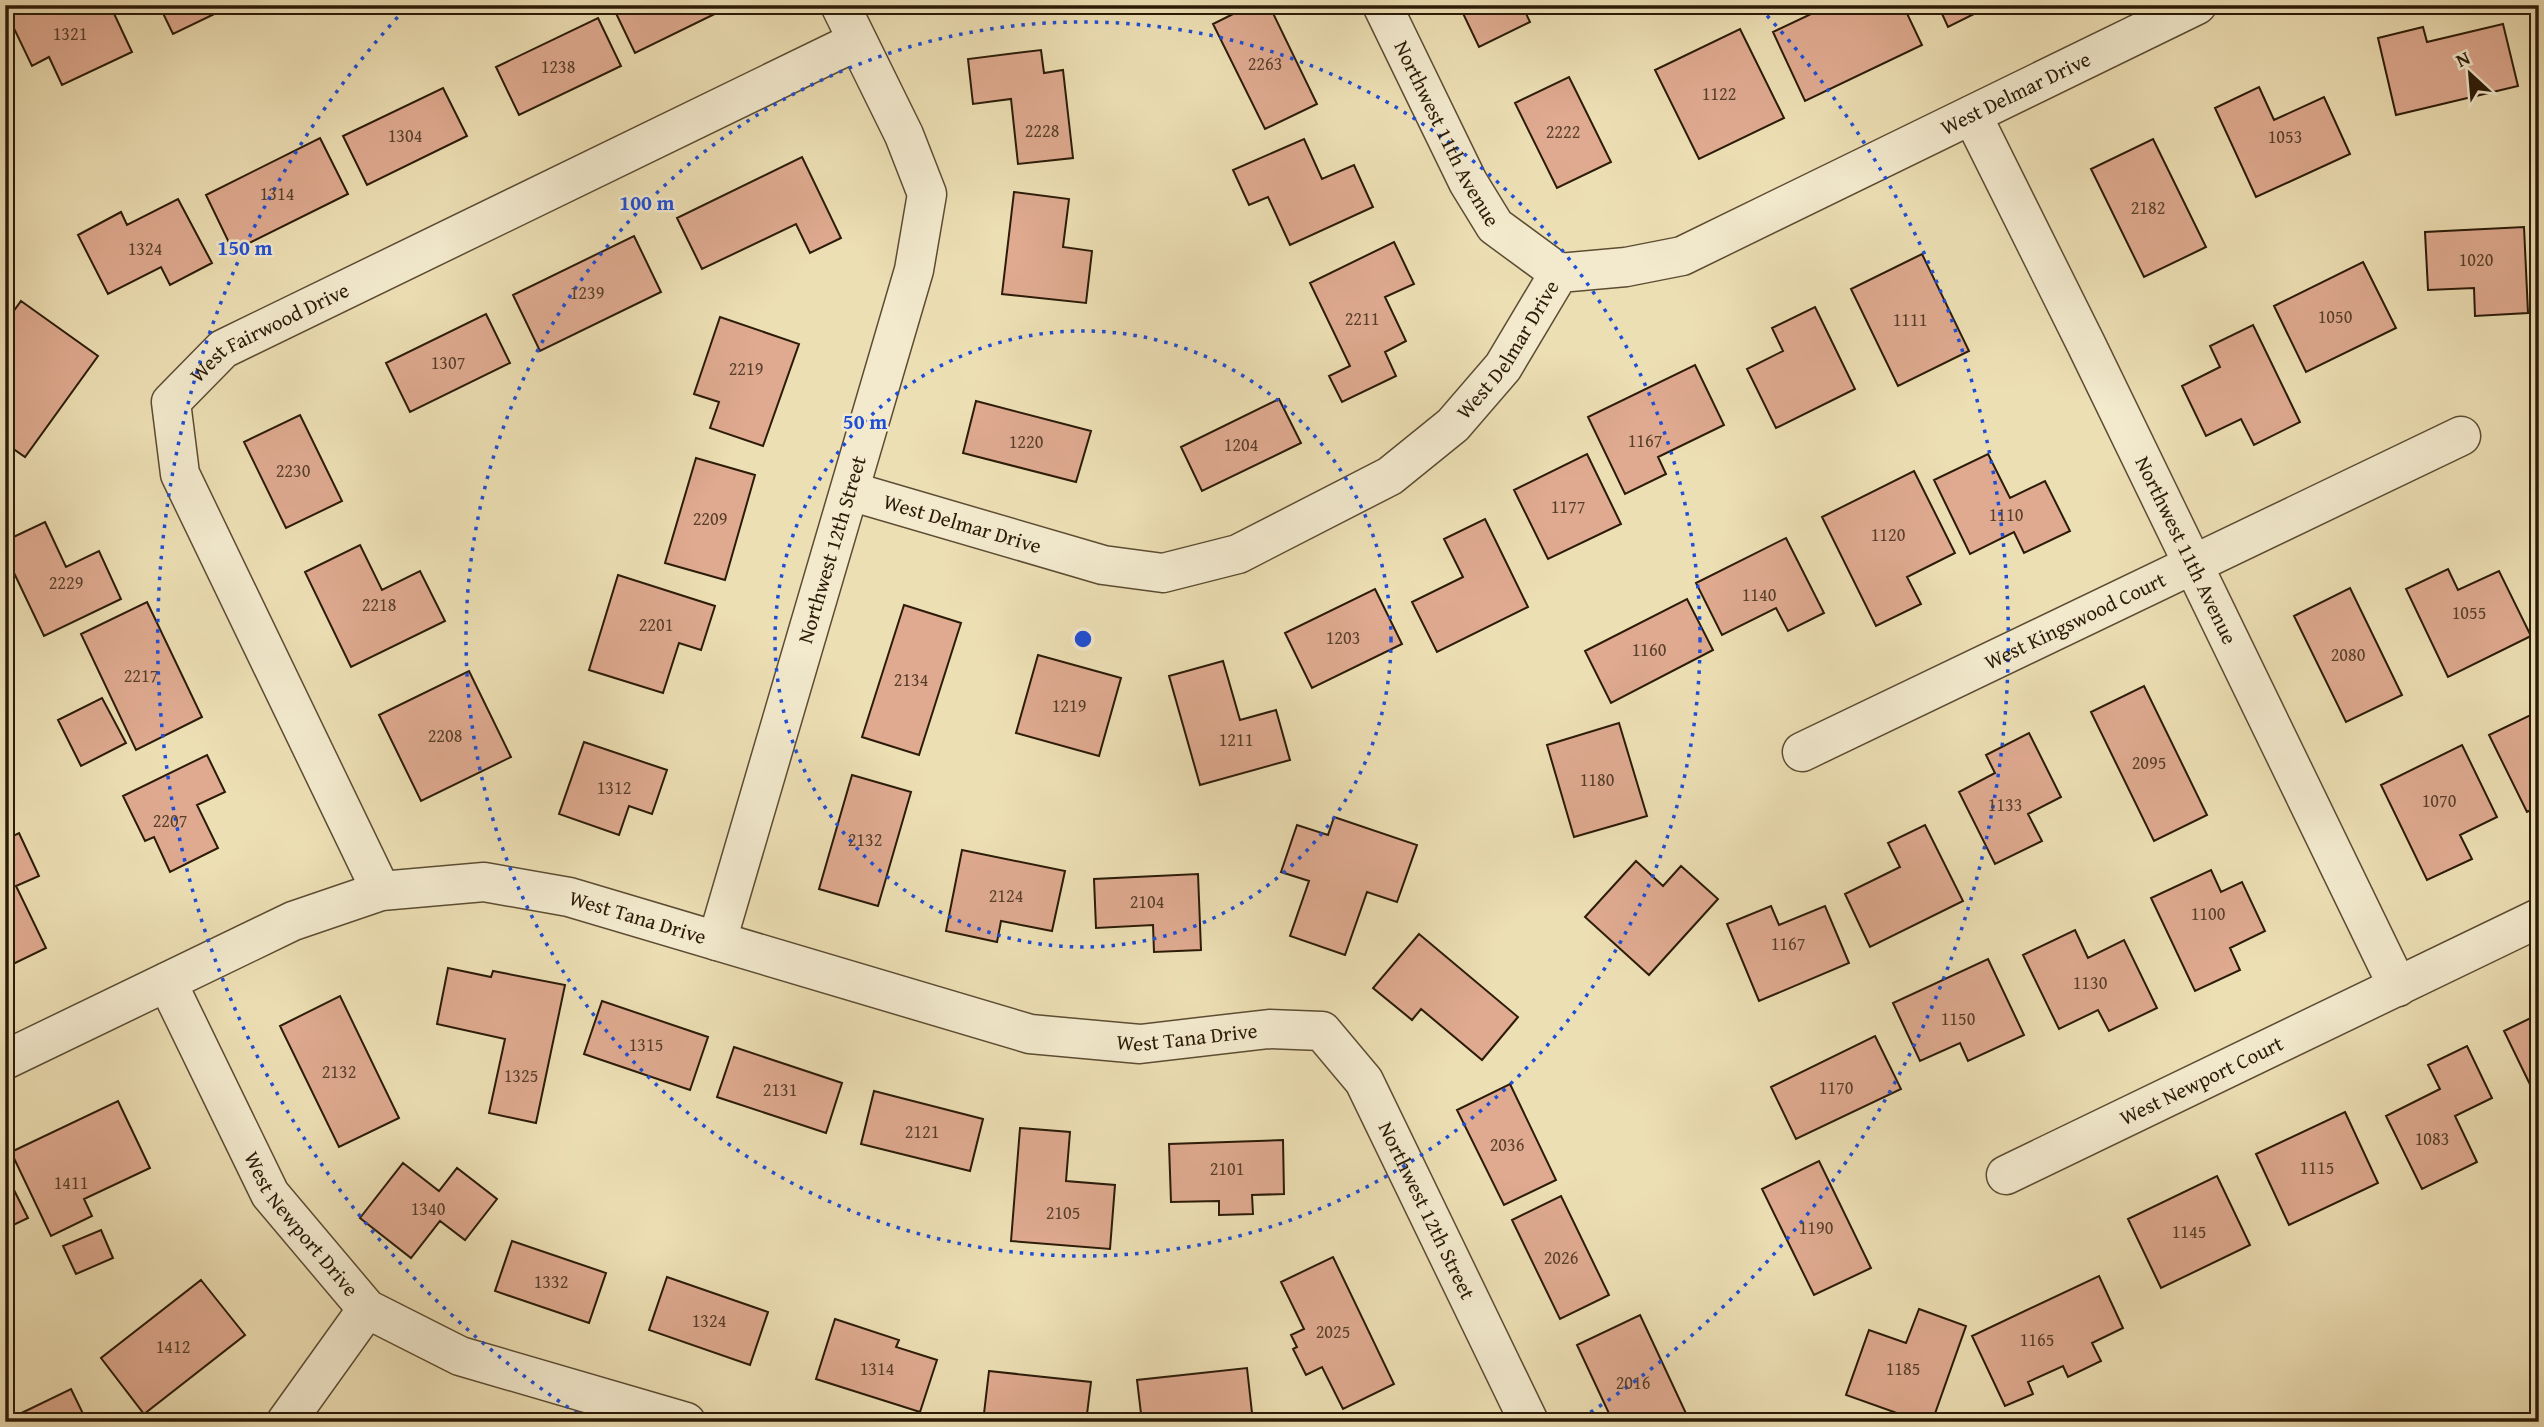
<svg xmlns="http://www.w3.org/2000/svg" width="2544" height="1427" font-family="'Gentium Book Plus',serif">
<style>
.building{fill:#dfaa90;stroke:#2b1b08;stroke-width:2}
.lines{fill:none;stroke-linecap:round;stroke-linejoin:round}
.minor-casing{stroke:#5c4c33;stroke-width:41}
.minor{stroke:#f3eace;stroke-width:38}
.ring{fill:none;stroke:#1d4ed8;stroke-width:3.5;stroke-dasharray:3.5 7}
.labels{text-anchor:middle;stroke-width:5;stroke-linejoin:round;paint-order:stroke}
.number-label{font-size:18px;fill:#583f2a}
.street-label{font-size:21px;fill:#2b1b08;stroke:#f3eace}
.centre{fill:#1d4ed8;stroke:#f3eace;stroke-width:3.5}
.ring-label{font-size:21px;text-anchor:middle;font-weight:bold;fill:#1d4ed8;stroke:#f3eace;stroke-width:5;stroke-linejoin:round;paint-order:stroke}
</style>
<rect width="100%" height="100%" fill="#eddfb4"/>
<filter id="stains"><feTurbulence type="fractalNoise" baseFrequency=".00286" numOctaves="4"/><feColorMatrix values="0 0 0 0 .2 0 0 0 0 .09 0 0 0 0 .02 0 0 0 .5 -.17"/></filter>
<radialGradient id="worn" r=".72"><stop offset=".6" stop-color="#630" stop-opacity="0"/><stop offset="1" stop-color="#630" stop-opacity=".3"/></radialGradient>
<path class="building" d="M30,5H110L132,52L62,85L49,57L32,66L8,16Z
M159,5H233L173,34Z
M301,5H323L306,14Z
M612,5H733L635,53Z
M1251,5H1269L1317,104L1265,129L1213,24Z
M1459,5H1522L1530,22L1479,47Z
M1830,5H1903L1922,45L1805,101L1773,32Z
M1938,5H1992L1948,27Z
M598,18L621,66L519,115L496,67Z
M2503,24L2518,86L2396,115L2378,38L2423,27L2427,42Z
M1740,29L1784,118L1699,159L1655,70Z
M1041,50L1044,73L1063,70L1073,158L1018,164L1011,99L973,104L968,59Z
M1569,77L1611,162L1557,188L1515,103Z
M2259,87L2274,120L2324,97L2350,154L2256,197L2215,108Z
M443,88L467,136L367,185L343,136Z
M320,138L348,194L233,251L206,195Z
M1304,139L1322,179L1354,165L1373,207L1290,245L1268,197L1249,205L1233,170Z
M2153,139L2206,247L2144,277L2091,169Z
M802,157L841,238L810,253L796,224L702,269L677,218Z
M1014,192L1069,199L1063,247L1092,251L1086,303L1002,294Z
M178,199L212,263L170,285L161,267L108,294L78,235L121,212L127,225Z
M2524,227L2528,313L2475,316L2474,288L2428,290L2425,232Z
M634,236L661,292L540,351L513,295Z
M1394,242L1414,284L1385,297L1406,341L1385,352L1396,376L1342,402L1329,376L1350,366L1310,283Z
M1922,254L1969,351L1898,386L1851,289Z
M2363,262L2396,328L2306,372L2274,306Z
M21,301L98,356L25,457L5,443V367L12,357L5,352V323Z
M1815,307L1855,389L1776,428L1747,369L1783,351L1772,328Z
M486,314L510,363L410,412L386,363Z
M720,317L799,344L763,446L710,428L719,402L694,394Z
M2253,325L2300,422L2254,445L2241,419L2206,436L2182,386L2220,367L2210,346Z
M1695,365L1724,425L1658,457L1666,474L1625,494L1588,417Z
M1279,399L1301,443L1202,491L1181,447Z
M976,401L1091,431L1076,482L963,453Z
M300,415L342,501L286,528L244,442Z
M1587,454L1621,524L1548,559L1514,490Z
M1988,454L2010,498L2045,481L2070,531L2024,553L2014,532L1970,554L1934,480Z
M696,458L755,475L725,580L665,563Z
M1914,471L1955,553L1907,577L1921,604L1876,626L1822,517Z
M1485,519L1528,607L1437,652L1412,602L1463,577L1444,539Z
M45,522L66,567L99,551L121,599L44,636L5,554V541Z
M1786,538L1824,613L1788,631L1776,608L1722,635L1696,583Z
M360,545L382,590L420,571L445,621L351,667L305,572Z
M2448,569L2458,590L2499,571L2531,636L2448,677L2406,589Z
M618,575L715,606L701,650L679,643L663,693L589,670Z
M2350,588L2402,695L2346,722L2294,616Z
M1375,589L1402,644L1312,688L1285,633Z
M1687,599L1713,650L1611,703L1585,651Z
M147,602L202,717L136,750L81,634Z
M904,605L961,623L919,755L862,737Z
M1038,655L1121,678L1099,756L1016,733Z
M1223,661L1240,720L1276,710L1290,760L1200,785L1169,676Z
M469,671L511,757L421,801L379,715Z
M2144,686L2207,815L2154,841L2091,712Z
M102,698L126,743L81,766L58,720Z
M2539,711V806L2527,812L2489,735Z
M1619,723L1647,816L1574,837L1547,745Z
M2029,733L2061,797L2028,814L2042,841L1995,864L1959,792L1995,773L1986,755Z
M584,742L667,770L652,814L629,806L619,835L559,814Z
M2462,745L2497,817L2460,835L2472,859L2427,880L2381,785Z
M207,755L225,792L197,805L218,848L170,872L154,837L145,841L123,796Z
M852,775L911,792L878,906L819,889Z
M1334,817L1417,845L1397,902L1367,892L1345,955L1290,936L1309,881L1281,872L1297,825L1328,835Z
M1925,825L1963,901L1870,947L1845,894L1900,867L1888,843Z
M19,833L39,876L16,886L46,948L5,968V840Z
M962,850L1065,871L1052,931L1001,921L997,942L946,931Z
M1636,861L1663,886L1681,866L1718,899L1649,975L1585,917Z
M2211,870L2221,892L2242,882L2265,931L2230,948L2240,970L2195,991L2151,898Z
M1198,874L1201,950L1154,952L1153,925L1096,928L1094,879Z
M1771,906L1779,925L1825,906L1849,963L1759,1001L1727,924Z
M2075,930L2088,958L2124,940L2157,1008L2109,1031L2098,1010L2059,1029L2023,955Z
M1419,934L1518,1017L1482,1060L1421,1009L1412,1020L1373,988Z
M1988,959L2024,1035L1968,1061L1960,1043L1920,1061L1893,1003Z
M448,968L491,977L493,971L565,985L536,1123L489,1113L505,1039L437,1024Z
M340,996L399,1118L339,1147L280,1026Z
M602,1001L708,1037L690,1090L584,1054Z
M2539,1014V1103L2504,1031Z
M1875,1036L1901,1089L1796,1139L1771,1087Z
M2467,1046L2492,1098L2455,1116L2477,1162L2422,1189L2386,1116L2440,1089L2428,1065Z
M734,1047L842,1083L826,1133L717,1097Z
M1510,1084L1556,1180L1504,1205L1457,1110Z
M874,1091L983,1119L970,1171L861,1144Z
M118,1101L150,1168L84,1199L92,1216L51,1236L11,1152Z
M2345,1112L2378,1183L2289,1225L2256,1154Z
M1020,1128L1070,1132L1066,1181L1115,1185L1110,1249L1011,1241Z
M1283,1140L1284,1194L1252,1195L1253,1214L1219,1215V1201L1171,1202L1169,1144Z
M1819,1161L1871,1268L1814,1295L1762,1189Z
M403,1163L439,1191L457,1168L497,1199L465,1240L440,1221L411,1258L360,1218Z
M5,1172L28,1218L5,1229Z
M2217,1176L2250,1245L2161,1288L2128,1219Z
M1561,1196L1609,1295L1560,1319L1512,1220Z
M101,1230L113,1258L76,1274L63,1246Z
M512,1241L606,1273L589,1323L495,1291Z
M1333,1257L1394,1384L1343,1409L1322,1367L1306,1375L1293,1349L1297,1347L1291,1335L1304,1329L1281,1282Z
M2099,1276L2123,1328L2092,1343L2101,1361L2068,1377L2063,1366L2028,1382L2033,1394L2005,1406L1972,1336Z
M667,1277L768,1312L750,1365L649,1330Z
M201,1280L245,1335L144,1414L101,1358Z
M1919,1309L1966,1326L1932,1422H1922L1846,1395L1869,1330L1906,1343Z
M1640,1315L1690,1422H1613L1577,1345Z
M835,1319L899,1340L896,1347L937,1360L920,1412L816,1379Z
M1247,1368L1253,1422H1142L1137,1380Z
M989,1371L1091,1382L1086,1422H983Z
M71,1389L87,1422H5V1421Z"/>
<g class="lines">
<defs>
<g id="minor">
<path id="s1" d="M1382,5L1468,182L1495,226L1559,273"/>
<path id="s2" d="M1972,115L2086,344L2398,987"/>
<path id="s3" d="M850,491L1103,565L1163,573L1238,554L1390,476L1453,425L1503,367L1559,273L1626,267L1682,256L2197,5"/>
<path id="s4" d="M1802,752L2461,436"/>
<path id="s5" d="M381,891L180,474L171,402L223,349L857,41"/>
<path id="s6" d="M717,941L914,270L927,194L904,135L840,5"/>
<path id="s7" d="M167,982L270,1194L367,1309L460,1356L686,1422"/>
<path id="s8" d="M5,1060L293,921L381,891L484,882L569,897L1030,1034L1140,1044L1269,1029L1322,1031L1364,1081L1529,1422"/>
<path id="s9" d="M2006,1175L2539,918"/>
<path d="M286,1422L367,1309"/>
</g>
</defs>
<use href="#minor" class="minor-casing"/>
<use href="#minor" class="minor"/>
</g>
<g class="ring">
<circle cx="1083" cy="639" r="308"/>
<circle cx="1083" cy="639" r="617"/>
<path d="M586 1419A925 925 0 0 1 406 8M1760 8A925 925 0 0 1 1580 1419"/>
</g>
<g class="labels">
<g class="number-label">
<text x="70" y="40">1321</text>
<text x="1265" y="70">2263</text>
<text x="558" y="73">1238</text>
<text x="1719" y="100">1122</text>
<text x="1042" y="137">2228</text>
<text x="1563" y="138">2222</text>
<text x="405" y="142">1304</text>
<text x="2285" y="143">1053</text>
<text x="277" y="200">1314</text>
<text x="2148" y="214">2182</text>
<text x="145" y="255">1324</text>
<text x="2476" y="266">1020</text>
<text x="587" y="299">1239</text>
<text x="2335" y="323">1050</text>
<text x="1362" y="325">2211</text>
<text x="1910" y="326">1111</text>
<text x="448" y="369">1307</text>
<text x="746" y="375">2219</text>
<text x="1645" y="447">1167</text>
<text x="1026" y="448">1220</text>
<text x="1241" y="451">1204</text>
<text x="293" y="477">2230</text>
<text x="1568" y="513">1177</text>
<text x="2006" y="521">1110</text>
<text x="710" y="525">2209</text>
<text x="1888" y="541">1120</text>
<text x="66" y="589">2229</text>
<text x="1759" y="601">1140</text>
<text x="379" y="611">2218</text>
<text x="2469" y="619">1055</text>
<text x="656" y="631">2201</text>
<text x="1343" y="644">1203</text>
<text x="1649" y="656">1160</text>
<text x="2348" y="661">2080</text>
<text x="141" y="682">2217</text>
<text x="911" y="686">2134</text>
<text x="1069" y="712">1219</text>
<text x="445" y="742">2208</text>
<text x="1236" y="746">1211</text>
<text x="2149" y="769">2095</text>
<text x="1597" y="786">1180</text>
<text x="614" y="794">1312</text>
<text x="2439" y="807">1070</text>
<text x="2005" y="811">1133</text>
<text x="170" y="827">2207</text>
<text x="865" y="846">2132</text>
<text x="1006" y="902">2124</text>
<text x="1147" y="908">2104</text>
<text x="2208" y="920">1100</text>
<text x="1788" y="950">1167</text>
<text x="2090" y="989">1130</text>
<text x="1958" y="1025">1150</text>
<text x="646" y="1051">1315</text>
<text x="339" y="1078">2132</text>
<text x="521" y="1082">1325</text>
<text x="1836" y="1094">1170</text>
<text x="780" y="1096">2131</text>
<text x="922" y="1138">2121</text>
<text x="2432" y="1145">1083</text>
<text x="1507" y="1151">2036</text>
<text x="2317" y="1174">1115</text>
<text x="1227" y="1175">2101</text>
<text x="71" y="1189">1411</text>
<text x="428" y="1215">1340</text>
<text x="1063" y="1219">2105</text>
<text x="1816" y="1234">1190</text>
<text x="2189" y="1238">1145</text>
<text x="1561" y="1264">2026</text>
<text x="551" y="1288">1332</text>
<text x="709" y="1327">1324</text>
<text x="1333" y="1338">2025</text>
<text x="2037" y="1346">1165</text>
<text x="173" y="1353">1412</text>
<text x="877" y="1375">1314</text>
<text x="1903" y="1375">1185</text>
<text x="1633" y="1389">2016</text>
</g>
<g class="street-label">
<text dy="7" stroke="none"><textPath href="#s3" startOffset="1335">West Delmar Drive</textPath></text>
<text dy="7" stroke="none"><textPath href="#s1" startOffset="144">Northwest 11th Avenue</textPath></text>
<text dy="7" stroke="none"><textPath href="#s5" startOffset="658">West Fairwood Drive</textPath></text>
<text dy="7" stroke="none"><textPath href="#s3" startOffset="747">West Delmar Drive</textPath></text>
<text dy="7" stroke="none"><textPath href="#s3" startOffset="117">West Delmar Drive</textPath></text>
<text dy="7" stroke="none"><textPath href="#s6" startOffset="408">Northwest 12th Street</textPath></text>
<text dy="7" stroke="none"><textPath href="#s2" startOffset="485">Northwest 11th Avenue</textPath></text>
<text dy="7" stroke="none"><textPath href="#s4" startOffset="303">West Kingswood Court</textPath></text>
<text dy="7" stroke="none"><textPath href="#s8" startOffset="674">West Tana Drive</textPath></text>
<text dy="7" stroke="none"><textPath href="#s8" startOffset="1241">West Tana Drive</textPath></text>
<text dy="7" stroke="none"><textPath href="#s9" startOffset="217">West Newport Court</textPath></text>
<text dy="7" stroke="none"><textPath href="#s8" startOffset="1586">Northwest 12th Street</textPath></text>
<text dy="7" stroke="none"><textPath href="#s7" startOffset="278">West Newport Drive</textPath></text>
</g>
</g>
<circle cx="1083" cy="639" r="10" class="centre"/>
<g class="ring-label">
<text x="647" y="210">100 m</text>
<text x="245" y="255">150 m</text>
<text x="865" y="429">50 m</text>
</g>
<rect width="2544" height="1427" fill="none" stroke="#eddfb4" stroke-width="28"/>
<rect x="7" y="7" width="2530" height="1413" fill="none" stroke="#2b1b08" stroke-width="3.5"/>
<rect x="14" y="14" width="2516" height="1399" fill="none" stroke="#2b1b08" stroke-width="2"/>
<g transform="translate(2470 74) rotate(334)" stroke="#f3eace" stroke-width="5" paint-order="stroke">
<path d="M0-5L12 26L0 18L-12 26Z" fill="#2b1b08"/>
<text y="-10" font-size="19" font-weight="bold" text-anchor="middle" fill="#2b1b08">N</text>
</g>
<rect width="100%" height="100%" filter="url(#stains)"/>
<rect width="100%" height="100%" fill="url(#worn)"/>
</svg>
